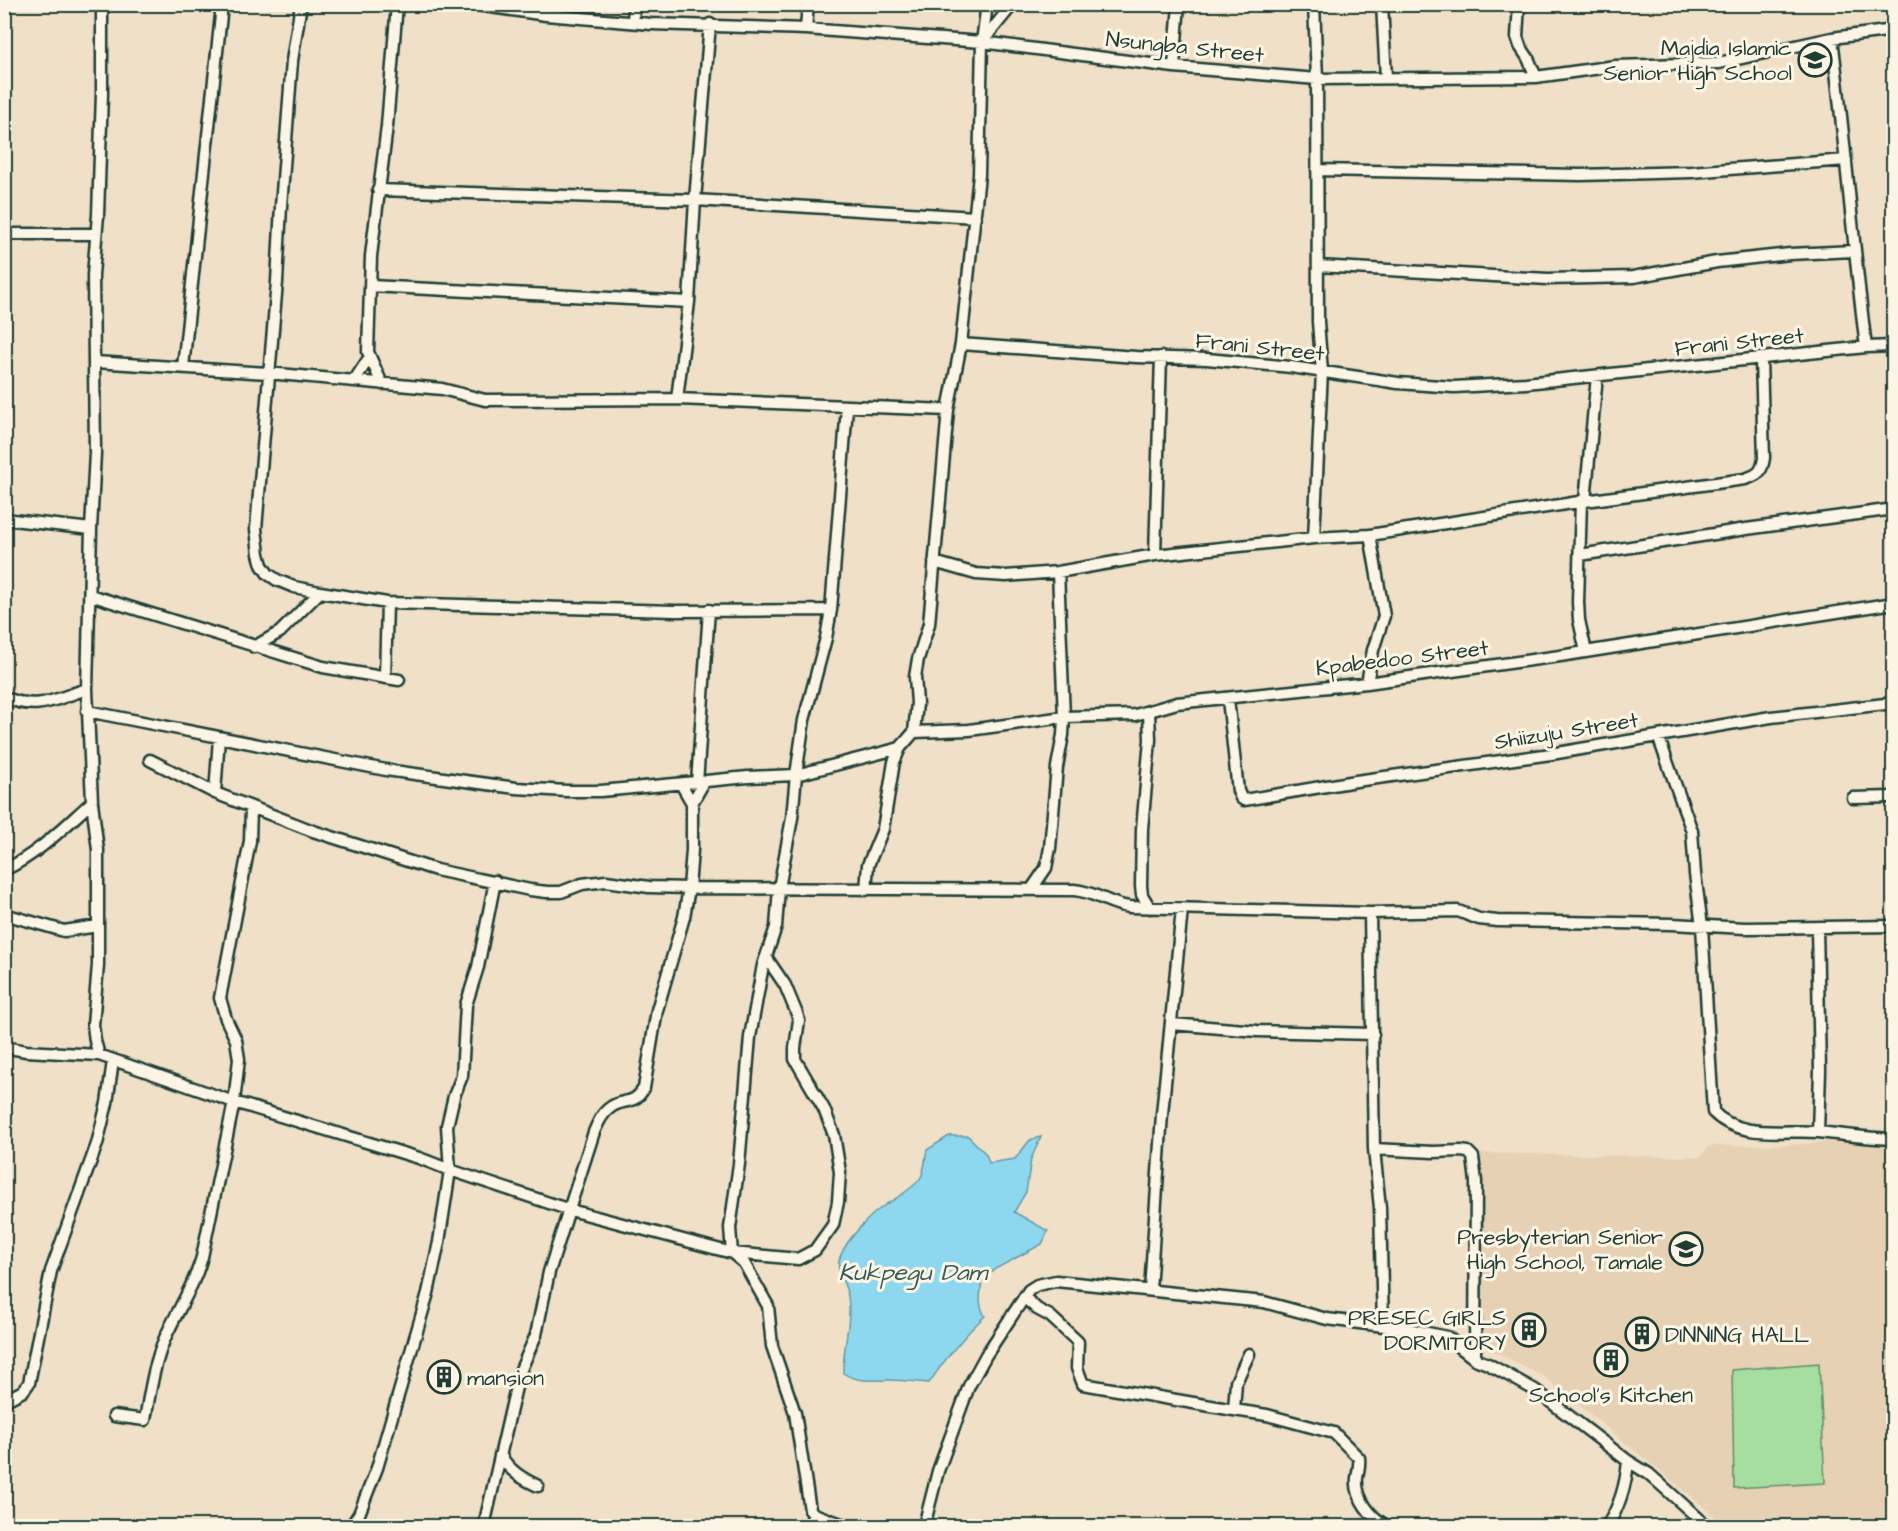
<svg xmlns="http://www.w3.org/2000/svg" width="1898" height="1531" font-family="'Architects Daughter',sans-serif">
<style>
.built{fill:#e7d1b4}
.green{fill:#a6dda1;stroke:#628d6a;stroke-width:1.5}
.water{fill:#8ed8ef;stroke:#629aa4;stroke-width:1.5}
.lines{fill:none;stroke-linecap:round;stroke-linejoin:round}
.minor-casing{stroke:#1f3d34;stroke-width:15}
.minor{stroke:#fcf5e5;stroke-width:10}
.labels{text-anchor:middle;stroke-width:6;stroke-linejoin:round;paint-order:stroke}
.street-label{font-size:22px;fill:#1f3d34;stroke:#fcf5e5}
.poi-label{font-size:22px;fill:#1f3d34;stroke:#fcf5e5;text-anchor:end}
.water-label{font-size:24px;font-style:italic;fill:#355c59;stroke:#fcf5e5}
</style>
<rect width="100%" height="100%" fill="#f0e0c8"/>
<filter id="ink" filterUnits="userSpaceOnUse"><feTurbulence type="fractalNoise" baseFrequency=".0167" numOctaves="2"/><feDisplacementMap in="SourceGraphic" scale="12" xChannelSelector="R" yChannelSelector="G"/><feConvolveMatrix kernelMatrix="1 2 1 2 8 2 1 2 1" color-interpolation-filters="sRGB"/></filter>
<g filter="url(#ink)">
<path class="built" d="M1893,1134V1515L1870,1526H1727L1546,1378L1476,1342L1480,1153L1700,1157L1709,1146L1805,1144Z"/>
<path class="green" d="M1819,1363L1825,1483L1734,1488L1732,1370Z"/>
<path class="water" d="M949,1136H968L986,1154L989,1163L1015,1159L1030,1140L1041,1137L1031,1159L1026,1192L1014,1212L1048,1231L1042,1244L995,1269L982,1281C980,1294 978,1305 985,1316C963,1336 946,1358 929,1383C916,1382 903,1380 890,1380C874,1380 858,1383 843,1373C843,1347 852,1321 848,1296C845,1281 835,1272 840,1257C846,1240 870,1215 885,1205C895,1199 916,1187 921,1177C925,1170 925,1158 927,1150Z"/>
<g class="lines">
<defs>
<path id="minor" d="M301,4L292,61L281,206L277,282L256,529L259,554L262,565L268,574L277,580L294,587L320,592L387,603L675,611L831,610
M470,4L546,15L651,24L806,29L982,42L1174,67L1317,79L1536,77L1615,66L1719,63L1832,38L1894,30
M987,4L982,42L979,175L961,344L1136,357L1207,359L1291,367L1398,383L1454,387L1526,383L1866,347L1894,346
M1382,4L1386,78
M1519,4L1517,37L1520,46L1528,58L1536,77
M633,22L634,4
M806,29L808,4
M1832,38C1845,141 1853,244 1866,347
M982,42L1013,4
M1174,67L1179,4
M1317,170L1580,175L1691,172L1846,160
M378,190L695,200L975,217
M4,234H95
M1318,266L1548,279L1633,277L1717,262L1790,254L1854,251
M370,286L689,302
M95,362L268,373L442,389L485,400L677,399L948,410
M183,367L221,15L220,4
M354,381L369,358
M382,384L368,352L371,256L387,126L397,4
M677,399L689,302L695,200L710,24
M1581,501L1578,602L1579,620L1586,652
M1585,501L1597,376
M4,519L91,529
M1314,538L1322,371L1318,322L1317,79L1314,4
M1155,555L1161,357
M1580,555L1746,529L1894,509
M934,562L976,574L1006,576L1058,572L1155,555L1314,538L1370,535L1585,501L1745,479C1758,475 1762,472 1764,458L1761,360
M90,595L323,667L399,680
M254,647L280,632L320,592
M385,678L387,603
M1367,683L1373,650L1384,616L1370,535
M4,697C39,712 54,699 87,689
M1228,699L1238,791L1241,798L1244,800L1356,781L1551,754L1771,717L1894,703
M87,711L386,770L516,788L567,791H601L748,777L796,775L900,748
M1149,712L1150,740L1142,829L1141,886L1142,895L1150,908
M914,732L969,730L1064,717L1135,715L1177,703L1367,683L1560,656L1894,603
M1658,736L1692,831L1695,874L1702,926L1713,1112C1740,1140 1784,1129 1819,1132C1844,1135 1868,1138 1894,1139
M150,760L215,793L313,831L436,870L530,890L547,892H561L582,884L606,881L649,887L689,888L1074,890C1097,892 1109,905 1130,907L1370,913L1458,911L1479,919L1497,921L1672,924L1745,928L1894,926
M697,783L709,610
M215,793L219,738
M1853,798L1894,797
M692,803L704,782
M4,870C37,855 65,826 92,802
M866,890L868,865L883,829L894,762L900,748L914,732L917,703L915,677L918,659L929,624L948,410L961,344
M1031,890L1046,868L1050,848L1057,767L1063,735L1064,717L1058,572
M1370,913L1374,1149L1380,1208L1383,1326
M4,914L64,931L98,926
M1817,928L1820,1071L1818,1132
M1172,1024L1257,1031L1373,1034
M4,1047L26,1051L99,1055L234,1102L419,1158L450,1170L570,1210L732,1253L798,1259L815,1250L833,1225L838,1202L840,1172L834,1135L824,1109L795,1059V1048L799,1020L797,1014L785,985L766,957
M99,1055L95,1041L93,1025L98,965V850L92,802L87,689L91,529L95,453L93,275L98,215L102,93V4
M1374,1149L1433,1152L1461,1151L1468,1152L1473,1157L1476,1182L1475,1359
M1150,1290L1162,1114L1182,909
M1024,1297L1037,1309L1050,1316L1078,1342L1077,1368L1083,1384L1234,1410L1236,1382L1249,1354
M4,1401L23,1391L29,1383L51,1271L97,1144L107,1103L113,1061
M1234,1410L1267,1415L1334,1433L1359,1458C1360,1466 1358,1471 1357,1478C1355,1498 1371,1518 1387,1526
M114,1416L145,1420C150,1392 154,1364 165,1338C177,1311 194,1286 202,1257L234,1102L239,1059L236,1040L226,1019L220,998L250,841L251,807
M500,1455C510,1471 521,1478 538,1486
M351,1526L359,1514L377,1468L428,1293L439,1242L450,1170L447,1126L454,1096L462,1076L466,1005L478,967L495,881
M484,1526L519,1374L536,1335L549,1272L594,1132C598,1123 602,1113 611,1107C624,1098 634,1106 644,1088L657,1010L684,917L689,888L692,850V803L681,784
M809,1526L814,1514
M847,1526L814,1514L810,1510L795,1413L772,1346L768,1306L744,1263L732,1253L730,1228L739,1164L750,1037L763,965L776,927L779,888L792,818L796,775L804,720L826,638L831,610L847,407
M924,1526L938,1471L969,1386L986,1355L1029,1290L1037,1285L1056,1281L1264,1302L1327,1319L1408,1329L1447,1337L1475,1359L1488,1364L1535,1390L1628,1461L1649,1474L1707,1526
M1607,1526C1620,1506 1626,1485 1628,1461"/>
</defs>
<use href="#minor" class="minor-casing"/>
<use href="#minor" class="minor"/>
</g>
</g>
<defs>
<symbol id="school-ring" viewBox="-11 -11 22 22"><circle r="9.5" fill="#fcf5e5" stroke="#1f3d34" stroke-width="1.5"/><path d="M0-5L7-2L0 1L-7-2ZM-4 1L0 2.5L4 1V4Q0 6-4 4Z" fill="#1f3d34"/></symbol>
<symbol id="building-ring" viewBox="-11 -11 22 22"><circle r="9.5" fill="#fcf5e5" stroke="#1f3d34" stroke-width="1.5"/><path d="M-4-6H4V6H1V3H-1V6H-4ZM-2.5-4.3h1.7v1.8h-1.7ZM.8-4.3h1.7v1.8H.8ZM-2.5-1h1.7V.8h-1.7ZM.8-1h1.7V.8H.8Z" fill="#1f3d34"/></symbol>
</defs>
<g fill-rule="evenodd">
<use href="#school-ring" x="1796" y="41" width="38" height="38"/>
<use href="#school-ring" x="1667" y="1230" width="38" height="38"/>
<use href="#building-ring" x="1510" y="1311" width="38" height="38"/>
<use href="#building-ring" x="1623" y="1315" width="38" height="38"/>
<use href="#building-ring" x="1592" y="1341" width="38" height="38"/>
<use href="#building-ring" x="425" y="1358" width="38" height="38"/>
</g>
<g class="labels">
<g class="street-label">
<text transform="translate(1185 46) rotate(6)" y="8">Nsungba Street</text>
<text transform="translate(1739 341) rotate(-6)" y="8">Frani Street</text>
<text transform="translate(1260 346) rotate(6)" y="8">Frani Street</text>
<text transform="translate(1402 657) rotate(-7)" y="8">Kpabedoo Street</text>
<text transform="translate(1566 730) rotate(-9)" y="8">Shiizuju Street</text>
</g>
<g class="poi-label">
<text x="1792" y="55">Majdia Islamic<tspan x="1792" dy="25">Senior High School</tspan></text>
<text x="1663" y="1244">Presbyterian Senior<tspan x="1663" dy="25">High School, Tamale</tspan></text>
<text x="1506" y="1325">PRESEC GIRLS<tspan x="1506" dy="25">DORMITORY</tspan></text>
<text x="1665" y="1342" text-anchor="start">DINNING HALL</text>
<text x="467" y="1385" text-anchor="start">mansion</text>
<text x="1611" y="1402" text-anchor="middle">School's Kitchen</text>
</g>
<g class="water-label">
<text x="913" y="1280">Kukpegu Dam</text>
</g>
</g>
<rect width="1898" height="1531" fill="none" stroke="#fcf5e5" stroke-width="24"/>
<rect x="12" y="12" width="1874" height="1507" fill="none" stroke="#1f3d34" stroke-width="2" filter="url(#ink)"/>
</svg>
